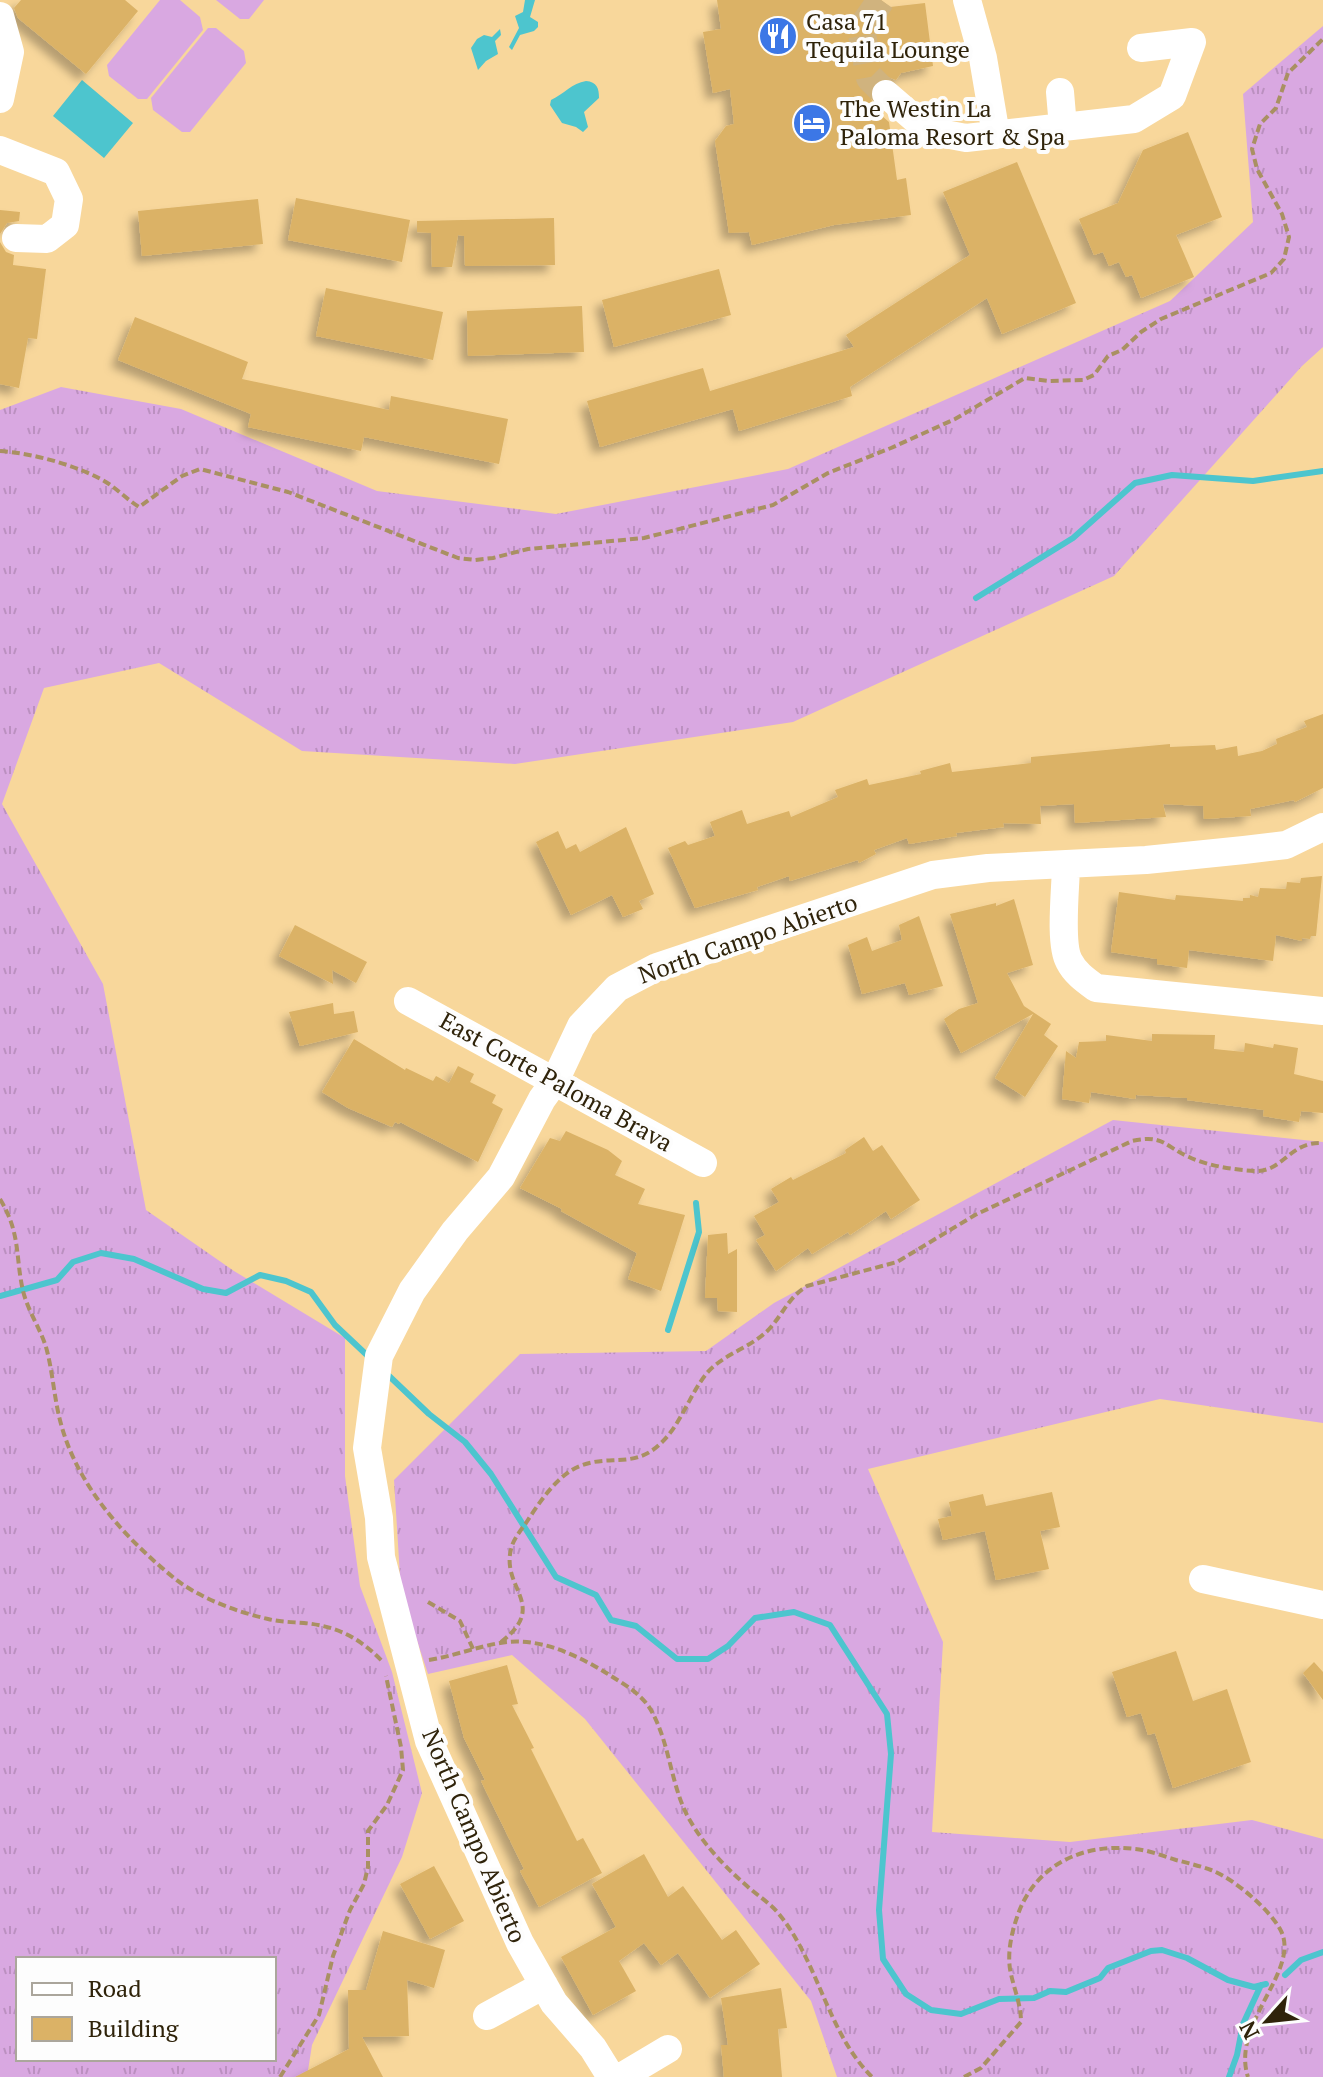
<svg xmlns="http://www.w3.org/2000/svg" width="1323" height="2077" font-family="'PT Serif',serif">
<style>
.grass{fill:url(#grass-tufts);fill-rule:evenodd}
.pitch{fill:#d9a8e1}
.water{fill:#4dc5ce}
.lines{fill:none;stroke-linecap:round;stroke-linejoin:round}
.stream{stroke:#4dc5ce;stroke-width:6}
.building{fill:#dbb266;filter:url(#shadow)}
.minor-tunnel{stroke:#d0b37e;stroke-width:28;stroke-dasharray:28 14;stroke-linecap:butt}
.path{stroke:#a99062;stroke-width:4;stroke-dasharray:8 4;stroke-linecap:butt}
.minor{stroke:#fff;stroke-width:28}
.labels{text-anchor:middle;stroke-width:8;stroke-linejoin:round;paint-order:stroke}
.poi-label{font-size:24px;fill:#2f230a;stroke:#fdfdfd;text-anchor:start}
.street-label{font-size:24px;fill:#2f230a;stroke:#fdfdfd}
</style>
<defs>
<pattern id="grass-tufts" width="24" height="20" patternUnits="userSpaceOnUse" patternTransform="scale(2)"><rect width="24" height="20" fill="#d9a8e1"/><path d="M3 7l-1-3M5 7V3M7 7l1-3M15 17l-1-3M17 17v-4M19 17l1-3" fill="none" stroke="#bb90c0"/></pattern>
<filter id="shadow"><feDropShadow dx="-7" dy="7" stdDeviation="4" flood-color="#0004"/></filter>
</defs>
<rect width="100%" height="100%" fill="#f8d79b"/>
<path class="grass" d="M1323,26V347L1302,366L1114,576L793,722L515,764L302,751L159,663L44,688L2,804L103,984L146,1210L234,1271L345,1338V1476L360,1586L392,1672L422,1793L402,1857L312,2045L307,2077H0V410L61,387L181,409L377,491L556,514L788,469L1170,301L1253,222L1243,94ZM18,1959H274V2059H18Z
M1113,1120L1323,1142V1423L1160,1399L868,1469L943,1642L932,1832L1070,1842L1252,1820L1323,1839V2077H837L811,2001L585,1719L512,1655L428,1674L401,1592L394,1480L520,1354L706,1351L774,1303Z"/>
<path class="pitch" d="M160,0H180L200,17L203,30L147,99H138L109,76L107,65Z
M216,0H264L249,19H240Z
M208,28H216L244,51L246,63L190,132H182L153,110L151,98Z"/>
<path class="water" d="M525,0H535L530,17L538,22V27L534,31L520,35L512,50L509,47L519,28L515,16L523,12Z
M500,29L501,35L495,41L498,54L486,61L478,70L471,48L477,39L484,35L492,37Z
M82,80L133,123L104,158L53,116Z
M586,81C597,82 599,88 599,98L584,112L588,127L583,132L576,127L562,123L550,105L551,100C564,94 572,83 586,81Z"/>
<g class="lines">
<path class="stream" d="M976,598L1073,538L1135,483L1172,475L1253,481L1323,471
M0,1296L57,1280L73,1262L101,1253L134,1259L203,1289L226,1293L260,1275L286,1281L311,1292L335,1325L370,1358
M668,1330L699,1232L696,1203
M387,1374L429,1414L465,1442L491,1474L556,1577L596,1595L611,1620L636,1626L677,1659H708L728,1646L755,1618L794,1612L830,1625L887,1714L891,1754L879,1910L883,1959L906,1994L931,2010L961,2014L999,1999L1034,1998L1050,1991L1066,1992L1100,1978L1108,1968L1151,1951L1162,1950L1187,1958L1228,1980L1254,1987L1266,1984
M1285,1975L1301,1960L1323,1952
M1229,2077L1237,2055L1243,2024L1261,1985"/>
</g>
<path class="building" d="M21,0H125L138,11L86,74L18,18L14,8Z
M717,0H881L890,7L925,3L933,66L901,73L896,80L888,77L880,78L873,84L869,92L875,110L889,122L897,180L906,178L911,215L834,225L752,245L749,232L729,233L715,141L726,126L734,124L730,89L713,93L703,32L721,29Z
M1188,132L1222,217L1176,235L1194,277L1141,298L1132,275L1126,277L1119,262L1109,266L1103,252L1094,255L1079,219L1118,203L1143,150Z
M1017,162L1076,303L1002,334L987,298L850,387L852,396L739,431L733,409L600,447L587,401L703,368L710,391L854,347L846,335L970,255L943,192Z
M296,198L410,220L402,262L288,240Z
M258,199L263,244L142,256L138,211Z
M0,210L20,212L19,221L7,223L0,234Z
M554,218L555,265L465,266L464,236L458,235L452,267H432L431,233L417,232V221Z
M0,242L6,252L14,255L13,265L46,269L37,339L28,338L19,388L0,384Z
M719,269L731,315L614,347L602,300Z
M326,288L443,312L433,360L316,336Z
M582,306L584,352L468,356L467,311Z
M135,317L248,362L242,379L389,410L391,396L508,419L499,464L364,437L361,451L248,427L251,414L118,360Z
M1323,714V788L1295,802L1294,800L1250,809L1251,816L1204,819L1203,806L1163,804L1166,817L1075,823L1074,804L1040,806L1041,824L1003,823L1004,827L956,833L957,836L909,844L907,838L874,850L876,854L859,863L858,860L790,881L789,876L757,887L758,890L695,908L668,848L685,841L688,845L715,836L710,822L742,810L747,824L789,811L791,817L838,797L835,790L867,779L869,785L921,774L920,771L950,763L952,772L1031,763V757L1170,744V747L1215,745L1216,750L1237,746L1238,756L1262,751L1277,744L1276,739L1307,727L1304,721Z
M626,827L654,894L639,901L643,909L623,917L612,895L571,915L536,842L558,831L566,849L576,844L580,852Z
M1322,876L1316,936H1311L1310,939L1302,938V941L1276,935L1273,961L1189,950L1187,968L1157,964V959L1111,952L1119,892L1175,900L1176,895L1243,901V898H1250V895L1258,897L1260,888L1286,889L1287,882L1300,883L1301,878Z
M1014,899L1033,965L1007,973L1024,1006L1051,1024L1044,1035L1058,1046L1025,1097L995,1078L1033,1014L961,1053L944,1019L959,1009L978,1003L950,914L996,903V906Z
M919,916L943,986L909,995L905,983L862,994L848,945L867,937L872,951L902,940L899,925Z
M295,925L367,962L356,983L332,970L333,984L279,956Z
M333,1003L334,1014L354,1011L358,1032L300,1046L289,1012Z
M1152,1034L1215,1035L1214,1049L1244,1052L1245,1043L1273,1048L1274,1044L1298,1048L1294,1074L1323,1081V1113L1301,1111L1299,1122L1263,1116L1264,1110L1187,1100V1098L1136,1095L1135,1099L1091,1092L1089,1103L1062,1099L1066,1051L1076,1058L1079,1042L1106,1041V1035L1152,1041Z
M354,1039L405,1070L406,1068L433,1081L436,1076L449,1083L458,1066L474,1074L470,1082L496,1095L492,1103L503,1109L478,1162L400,1122L399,1124L395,1122L392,1127L348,1108L322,1092Z
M566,1131L608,1150L622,1161L615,1175L645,1189L638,1204L685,1215L661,1291L628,1279L637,1253L561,1211L562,1209L520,1188L550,1138L560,1141Z
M864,1137L873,1151L882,1145L920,1200L891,1219L886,1211L850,1235L848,1232L812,1254L808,1248L776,1271L756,1240L765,1235L754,1216L779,1202L771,1189L791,1177L793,1180L846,1153L845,1150Z
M727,1233L728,1254L737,1249V1312L718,1311L717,1298H705L708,1235Z
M1052,1492L1060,1527L1040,1531L1049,1569L996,1580L985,1531L943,1540L938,1519L952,1516L949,1502L983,1494L986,1506Z
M1176,1651L1193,1701L1227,1689L1251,1762L1173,1788L1155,1733L1148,1735L1141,1713L1127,1717L1112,1672Z
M1314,1662L1323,1672V1700L1303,1673Z
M507,1665L518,1704L512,1705L534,1748L531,1749L577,1841L583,1838L602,1873L539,1907L520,1871L524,1869L481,1781L485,1780L464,1738L449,1681Z
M644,1854L668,1897L683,1886L722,1940L736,1930L760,1964L710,1998L678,1953L661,1965L644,1943L619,1961L636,1991L593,2015L561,1957L616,1927L592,1884Z
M434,1866L464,1921L430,1939L400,1884Z
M383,1931L445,1950L434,1988L407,1980L409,2036L362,2037L383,2077H295L349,2049L348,1990H366Z
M781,1988L787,2028L778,2029L782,2077H724L721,2045H728L721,1998Z"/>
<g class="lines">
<path class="minor-tunnel" d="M881,0L861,29L870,78L886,94"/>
<path class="path" d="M0,451C32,453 81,466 109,484C119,491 128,500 139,507L182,476L200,469L288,492L458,558L475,560L493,558L528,549L644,538L773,505L828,473L891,448L955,419L1025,378L1049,381L1083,380L1094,375L1108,356L1122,350L1141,332L1161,319L1271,273L1284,259L1289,237L1282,214L1257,169L1252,149L1260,124L1276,108L1288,73L1323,39
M0,1199C21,1234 15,1255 23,1291C28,1311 40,1328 46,1347C53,1372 54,1399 61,1424C78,1487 125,1538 174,1578C199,1598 237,1612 268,1619C280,1622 292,1622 304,1623C337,1626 360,1638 383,1662
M428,1602L460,1621L474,1651
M501,1642C549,1605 501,1589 511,1549C513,1540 520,1531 526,1523C539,1503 557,1475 580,1466C609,1454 634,1469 660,1444C681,1425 689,1395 707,1373C724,1353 754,1347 771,1327C784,1312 789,1297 807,1286L897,1262L975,1215L1132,1141C1163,1134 1164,1146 1189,1157C1208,1166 1235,1170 1256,1171C1284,1171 1290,1141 1323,1143
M429,1660C454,1656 476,1647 500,1643C538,1636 577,1655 608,1674C625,1685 644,1695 653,1714C670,1746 671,1785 688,1817C703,1844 724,1866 747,1886C758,1896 770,1903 779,1914C819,1963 827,2032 872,2077
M280,2077L319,2015L333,1956L350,1910L364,1884L368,1867V1831L387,1805L403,1770L401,1747L386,1676
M964,2077L981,2068L1021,2022C1021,2003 1013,1987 1010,1969C1007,1949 1013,1927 1020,1909C1040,1862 1086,1843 1135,1849C1148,1850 1163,1856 1176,1860C1188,1863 1200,1866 1211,1870C1233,1878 1269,1909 1280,1929C1303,1969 1230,2023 1248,2077"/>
<path class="minor" d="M967,0L983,58L996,135
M0,16L10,52L0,99
M1060,92L1063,127
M886,94L929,131L966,138L1134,119L1172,96L1192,42L1141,48
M0,150L56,172L69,199L65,225L47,239L16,238
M1066,864C1066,886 1059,943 1069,961C1075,973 1085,980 1096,988L1323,1011
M408,1001L703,1163
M1203,1579L1323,1605
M487,2016L544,1985
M611,2077L593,2048L554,2003L520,1943L429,1741L381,1557L379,1518L367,1448L379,1356L412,1291L455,1231L501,1177L542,1099L555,1081L581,1026L617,988L657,967L933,875L988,868L1146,860L1244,850L1286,845L1323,827
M621,2077L668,2049"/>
</g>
<defs>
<symbol id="restaurant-disc" viewBox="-11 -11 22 22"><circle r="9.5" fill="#3c77e6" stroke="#fdfdfd"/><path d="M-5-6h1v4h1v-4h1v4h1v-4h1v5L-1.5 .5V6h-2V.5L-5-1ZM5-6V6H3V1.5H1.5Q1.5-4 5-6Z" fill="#fff"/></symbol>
<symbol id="hotel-disc" viewBox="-11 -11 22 22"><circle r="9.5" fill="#3c77e6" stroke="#fdfdfd"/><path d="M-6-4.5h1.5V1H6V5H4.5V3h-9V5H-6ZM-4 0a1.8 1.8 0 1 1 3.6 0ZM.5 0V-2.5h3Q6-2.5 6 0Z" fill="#fff"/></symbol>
</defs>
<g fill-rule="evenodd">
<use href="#restaurant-disc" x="756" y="14" width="44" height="44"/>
<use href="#hotel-disc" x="790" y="101" width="44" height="44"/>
</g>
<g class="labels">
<g class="poi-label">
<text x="806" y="30">Casa 71<tspan x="806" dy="28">Tequila Lounge</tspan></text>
<text x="840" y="117">The Westin La<tspan x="840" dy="28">Paloma Resort &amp; Spa</tspan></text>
</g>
<g class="street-label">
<text transform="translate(748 939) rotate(-19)" y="8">North Campo Abierto</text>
<text transform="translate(556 1082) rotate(29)" y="8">East Corte Paloma Brava</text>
<text transform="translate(474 1836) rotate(67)" y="8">North Campo Abierto</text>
</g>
</g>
<rect x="16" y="1957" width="260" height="104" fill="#fdfdfd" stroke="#aba69c" stroke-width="2"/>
<rect x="32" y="1983" width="40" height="12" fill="#ffffff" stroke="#aba69c" stroke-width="2"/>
<text x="88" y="1997" font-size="24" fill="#2f230a">Road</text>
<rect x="32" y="2017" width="40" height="24" fill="#dbb266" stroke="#aba69c" stroke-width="2"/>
<text x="88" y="2037" font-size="24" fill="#2f230a">Building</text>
<g transform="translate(1267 2021) rotate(243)" stroke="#fdfdfd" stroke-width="6" paint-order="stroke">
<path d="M0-6L14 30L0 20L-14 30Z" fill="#2f230a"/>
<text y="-12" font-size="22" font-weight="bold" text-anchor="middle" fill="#2f230a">N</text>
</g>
</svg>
